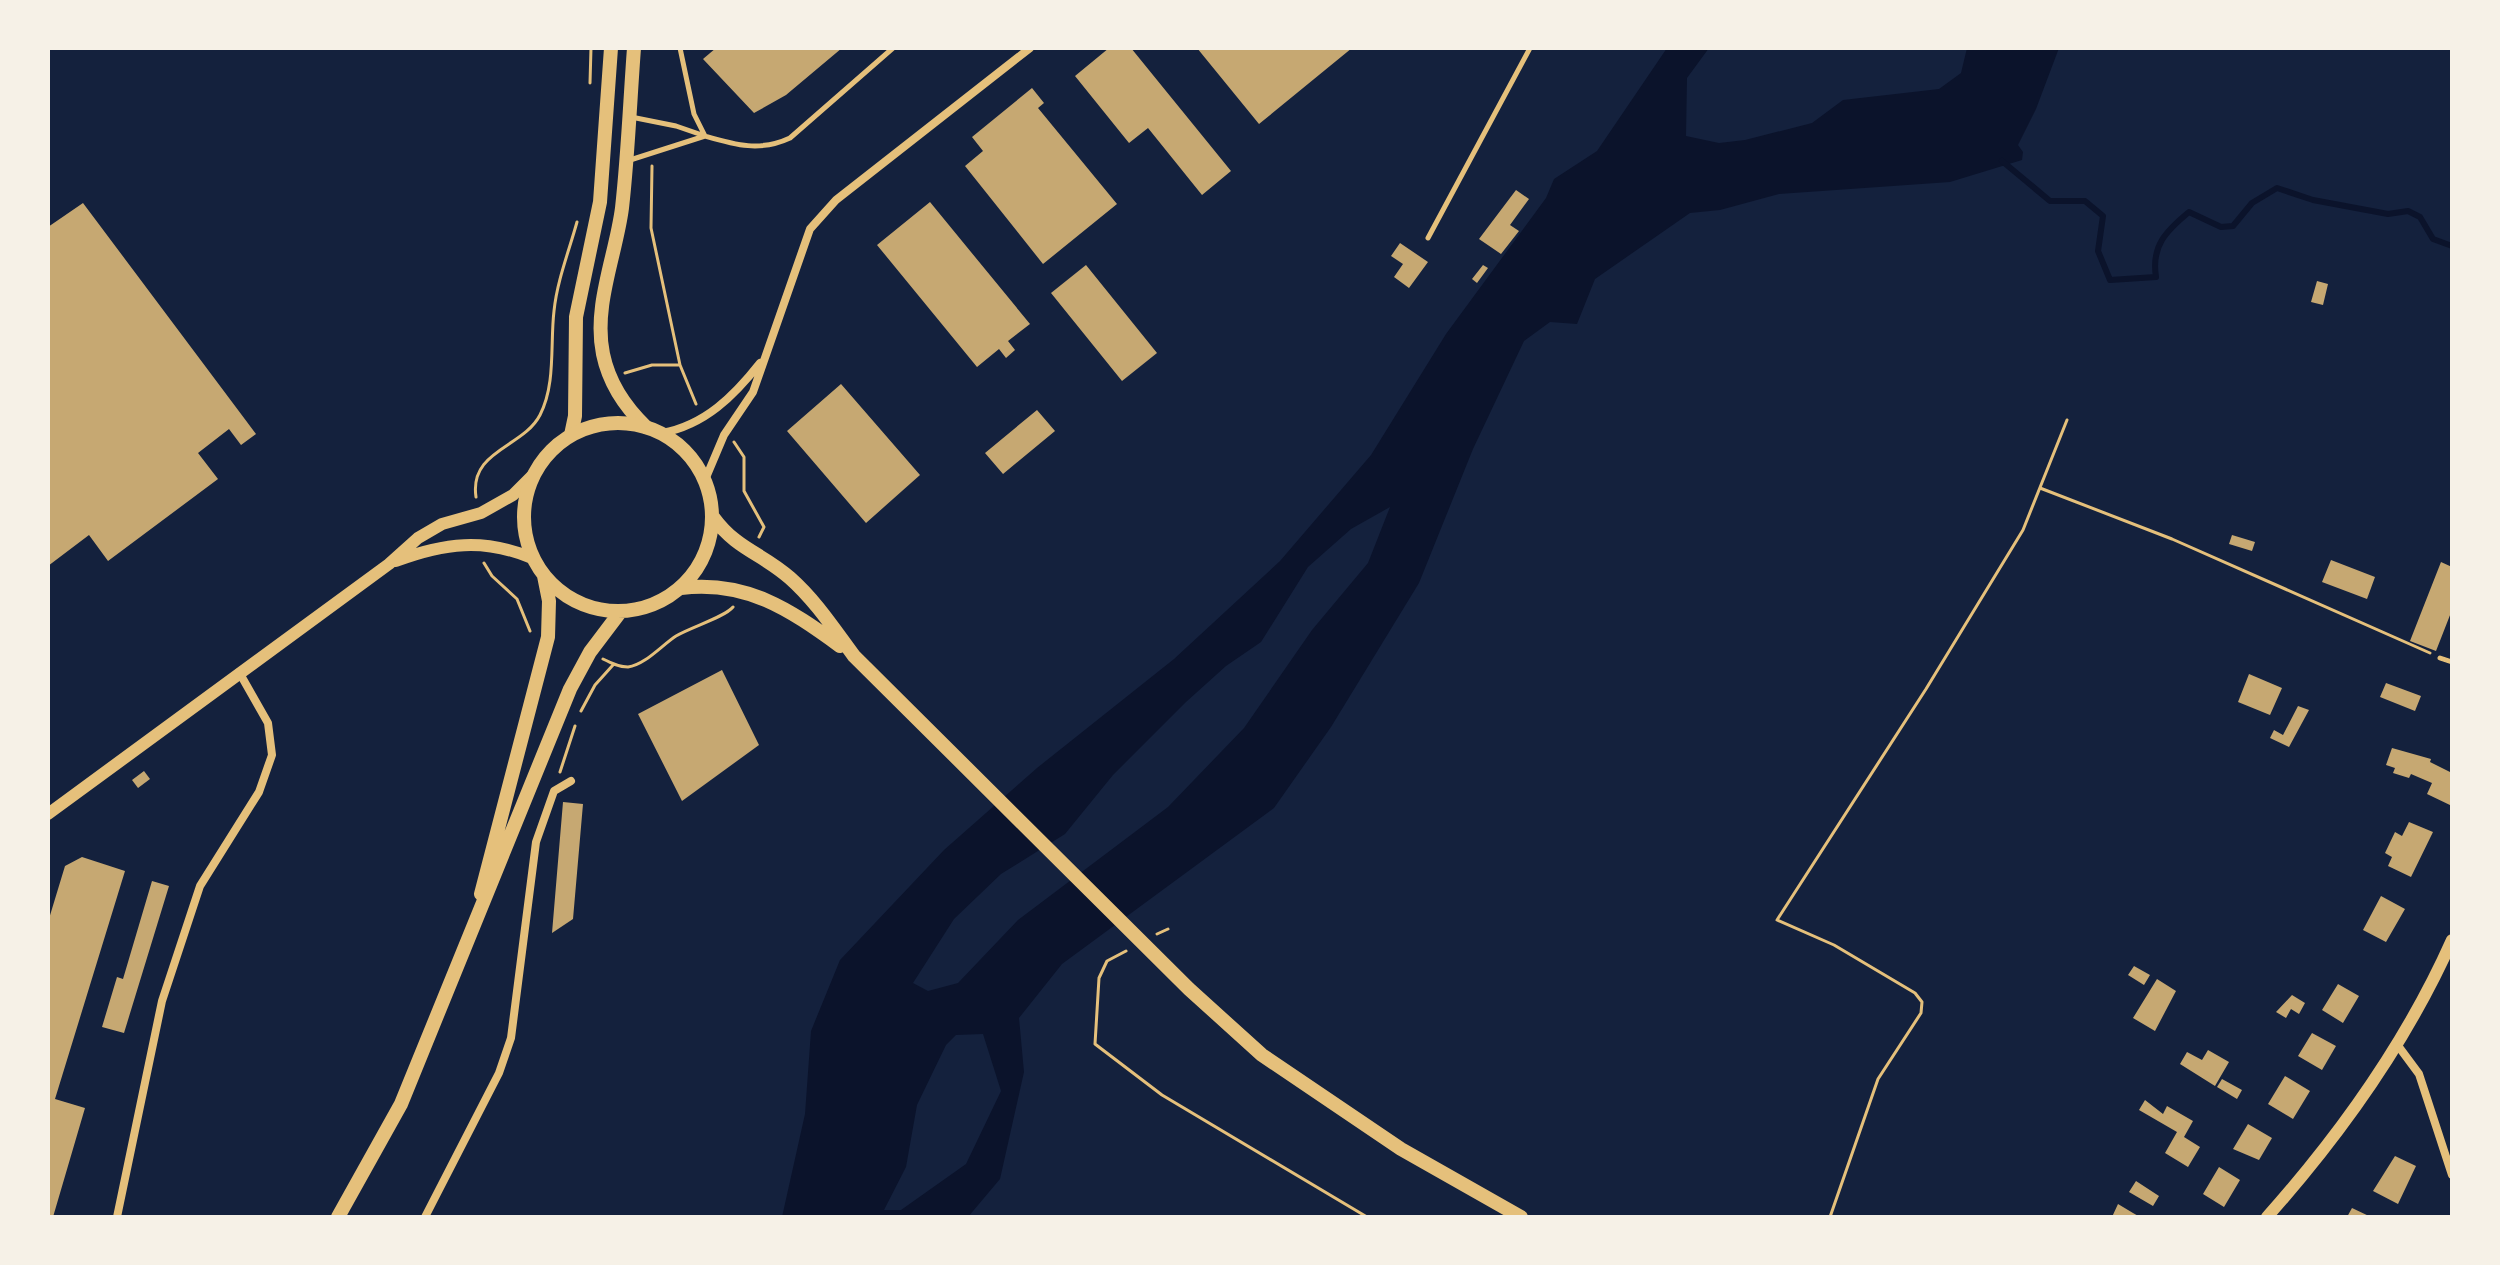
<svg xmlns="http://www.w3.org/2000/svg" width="2500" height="1265" font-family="Quicksand,sans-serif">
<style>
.water{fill:#0b132b;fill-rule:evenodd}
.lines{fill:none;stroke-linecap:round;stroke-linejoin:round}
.stream{stroke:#0b132b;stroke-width:6}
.building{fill:#c6a872}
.path{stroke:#e5c07b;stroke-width:3}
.service{stroke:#e5c07b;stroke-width:5}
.minor{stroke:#e5c07b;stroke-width:8}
.tertiary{stroke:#e5c07b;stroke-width:12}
.secondary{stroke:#e5c07b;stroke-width:14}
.primary{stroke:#e5c07b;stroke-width:14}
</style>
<rect width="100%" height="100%" fill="#14213d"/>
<path class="water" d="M1667,48H1709L1687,78L1686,136L1719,143L1745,140L1812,123L1843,100L1939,89L1961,73L1967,48H2059L2036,109L2018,145L2023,152L2022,160L1950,182L1779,194L1720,210L1690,213L1595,279L1577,324L1550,322L1524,341L1473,449L1419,583L1331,727L1274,808L1062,964L1019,1018L1024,1072L1000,1179L968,1217H782L805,1114L811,1031L840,960L944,850L1037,768L1174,659L1280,561L1371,455L1446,334L1546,198L1554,179L1597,151ZM1390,507L1368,563L1312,630L1244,728L1168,807L1018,920L958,983L928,991L913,983L954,919L1001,874L1065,834L1113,775L1186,702L1226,666L1261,642L1308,567L1351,529ZM983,1034L1001,1091L966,1164L901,1210H884L906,1167L917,1105L946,1045L956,1035Z"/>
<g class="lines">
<path class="stream" d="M2002,161L2050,201H2085L2103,216L2098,251L2110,280L2156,277C2151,246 2166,231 2189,212L2221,227L2233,226L2252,203L2277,188L2313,200L2388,214L2408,211L2420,217L2433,239L2452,246"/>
</g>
<path class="building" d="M716,48H842L786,95L754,113L703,59Z
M1109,48H1131L1231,171L1202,195L1148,128L1129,143L1075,76Z
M1197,48H1352L1259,124Z
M1032,88L1044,103L1038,108L1117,204L1043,264L965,166L983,151L972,137Z
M1516,190L1529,199L1510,225L1519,231L1501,254L1479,239Z
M930,202L1030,324L1008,341L1015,350L1006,358L999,349L977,367L877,245Z
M83,203L256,434L241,445L229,429L198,453L218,479L108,561L89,535L48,566V227Z
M1400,243L1428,262L1409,288L1394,277L1403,264L1391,256Z
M1086,265L1157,353L1122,381L1051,293Z
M1483,265L1488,268L1477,283L1472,279Z
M2317,281L2328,284L2323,305L2311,302Z
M841,384L920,475L866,523L787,431Z
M1037,410L1055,431L1003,474L985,453Z
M2232,535L2255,542L2252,551L2229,544Z
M2331,560L2375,577L2367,599L2322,582Z
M2441,562L2452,567V610L2436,651L2410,641Z
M722,670L759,745L682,801L638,714Z
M2249,674L2282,688L2270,715L2238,702Z
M2386,683L2421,696L2415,711L2380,697Z
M2298,706L2309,710L2289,747L2270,738L2274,730L2283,735Z
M2392,748L2431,759L2430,762L2452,773V806L2427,794L2432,783L2411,774L2409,778L2393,773L2395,768L2386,765Z
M144,771L150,779L138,788L132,780Z
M563,802L583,804L573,919L552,933Z
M2409,822L2433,832L2411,877L2388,866L2392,857L2385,853L2395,832L2402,836Z
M82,857L125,871L55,1099L85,1108L53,1217H48V922L65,866Z
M152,881L169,886L124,1033L102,1027L117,977L123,979Z
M2381,896L2405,909L2386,942L2363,930Z
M2134,966L2150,975L2144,985L2128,975Z
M2157,979L2176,991L2155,1031L2133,1018Z
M2338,984L2359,996L2343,1023L2322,1010Z
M2292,995L2305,1003L2299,1014L2291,1009L2286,1018L2276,1012Z
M2312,1033L2336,1046L2322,1070L2298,1056Z
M2208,1050L2229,1062L2215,1086L2180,1064L2187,1052L2202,1060Z
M2285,1076L2310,1091L2293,1119L2268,1104Z
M2222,1079L2242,1090L2237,1099L2217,1087Z
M2145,1100L2163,1114L2167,1106L2193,1121L2184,1137L2200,1147L2188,1167L2165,1153L2177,1132L2139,1110Z
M2248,1124L2272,1138L2259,1160L2233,1149Z
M2395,1156L2416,1166L2398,1204L2373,1191Z
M2219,1167L2240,1180L2224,1207L2203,1194Z
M2136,1181L2159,1196L2153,1206L2129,1192Z
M2118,1204L2133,1213L2140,1217H2112Z
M2352,1208L2371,1217H2347Z"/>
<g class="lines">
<path class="path" d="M590,83L591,48
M652,166L651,228L680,365L696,404
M625,373L652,365H680
M734,442L744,457V491L764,527L759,537
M2040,488L2172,539L2430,653
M476,497C469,450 523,448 540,415C556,384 550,344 554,311C557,281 569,251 577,222
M484,563L492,576L517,599L530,631
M603,659C611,663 619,667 628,667C645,665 662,645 676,636C691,627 725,617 733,607
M581,711L595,685L613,665
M560,772L575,726
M1157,934L1168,929
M1126,951L1107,961L1099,978L1095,1044L1162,1095L1367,1217
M1830,1217L1878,1079L1921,1013L1922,1002L1915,993L1834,945L1777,920L1926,689L2023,530L2067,420"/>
<path class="service" d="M680,48L694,114L705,136C736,145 760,152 790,138L893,48
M627,161L705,136L676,126L631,117
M1428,238L1530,48
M2440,658L2452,662"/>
<path class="minor" d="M662,433C705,425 734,396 760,363
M705,480L724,435L753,392L810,229L836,200L1030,48
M2396,1043L2419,1074L2452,1175
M117,1217L162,1001L200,886L259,792L272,755L268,723L239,672
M425,1217L499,1073L511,1038L536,842L554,791L571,781"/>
<path class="tertiary" d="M396,561C444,543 484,538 532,558
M48,814L389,564L418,538L442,524L481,513L513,495L533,475
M2267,1217C2340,1135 2407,1041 2452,940"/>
<path class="secondary" d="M634,48C630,101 628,155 622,208C616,255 593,306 603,354C609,383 625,407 646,427
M571,435L575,416L576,317L600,202L611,48"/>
<path class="primary" d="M524 517a94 94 0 1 1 188 0a94 94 0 1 1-188 0Z
M713,517C737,550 762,553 790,578C815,600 834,629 854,656L1189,989L1262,1055L1401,1149L1521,1217
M681,588C746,580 789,609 840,646
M481,894L548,637L549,601L544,576
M338,1217L401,1104L570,689L590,652L621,611"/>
</g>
<rect width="2500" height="1265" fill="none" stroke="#f6f1e7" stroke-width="100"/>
</svg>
